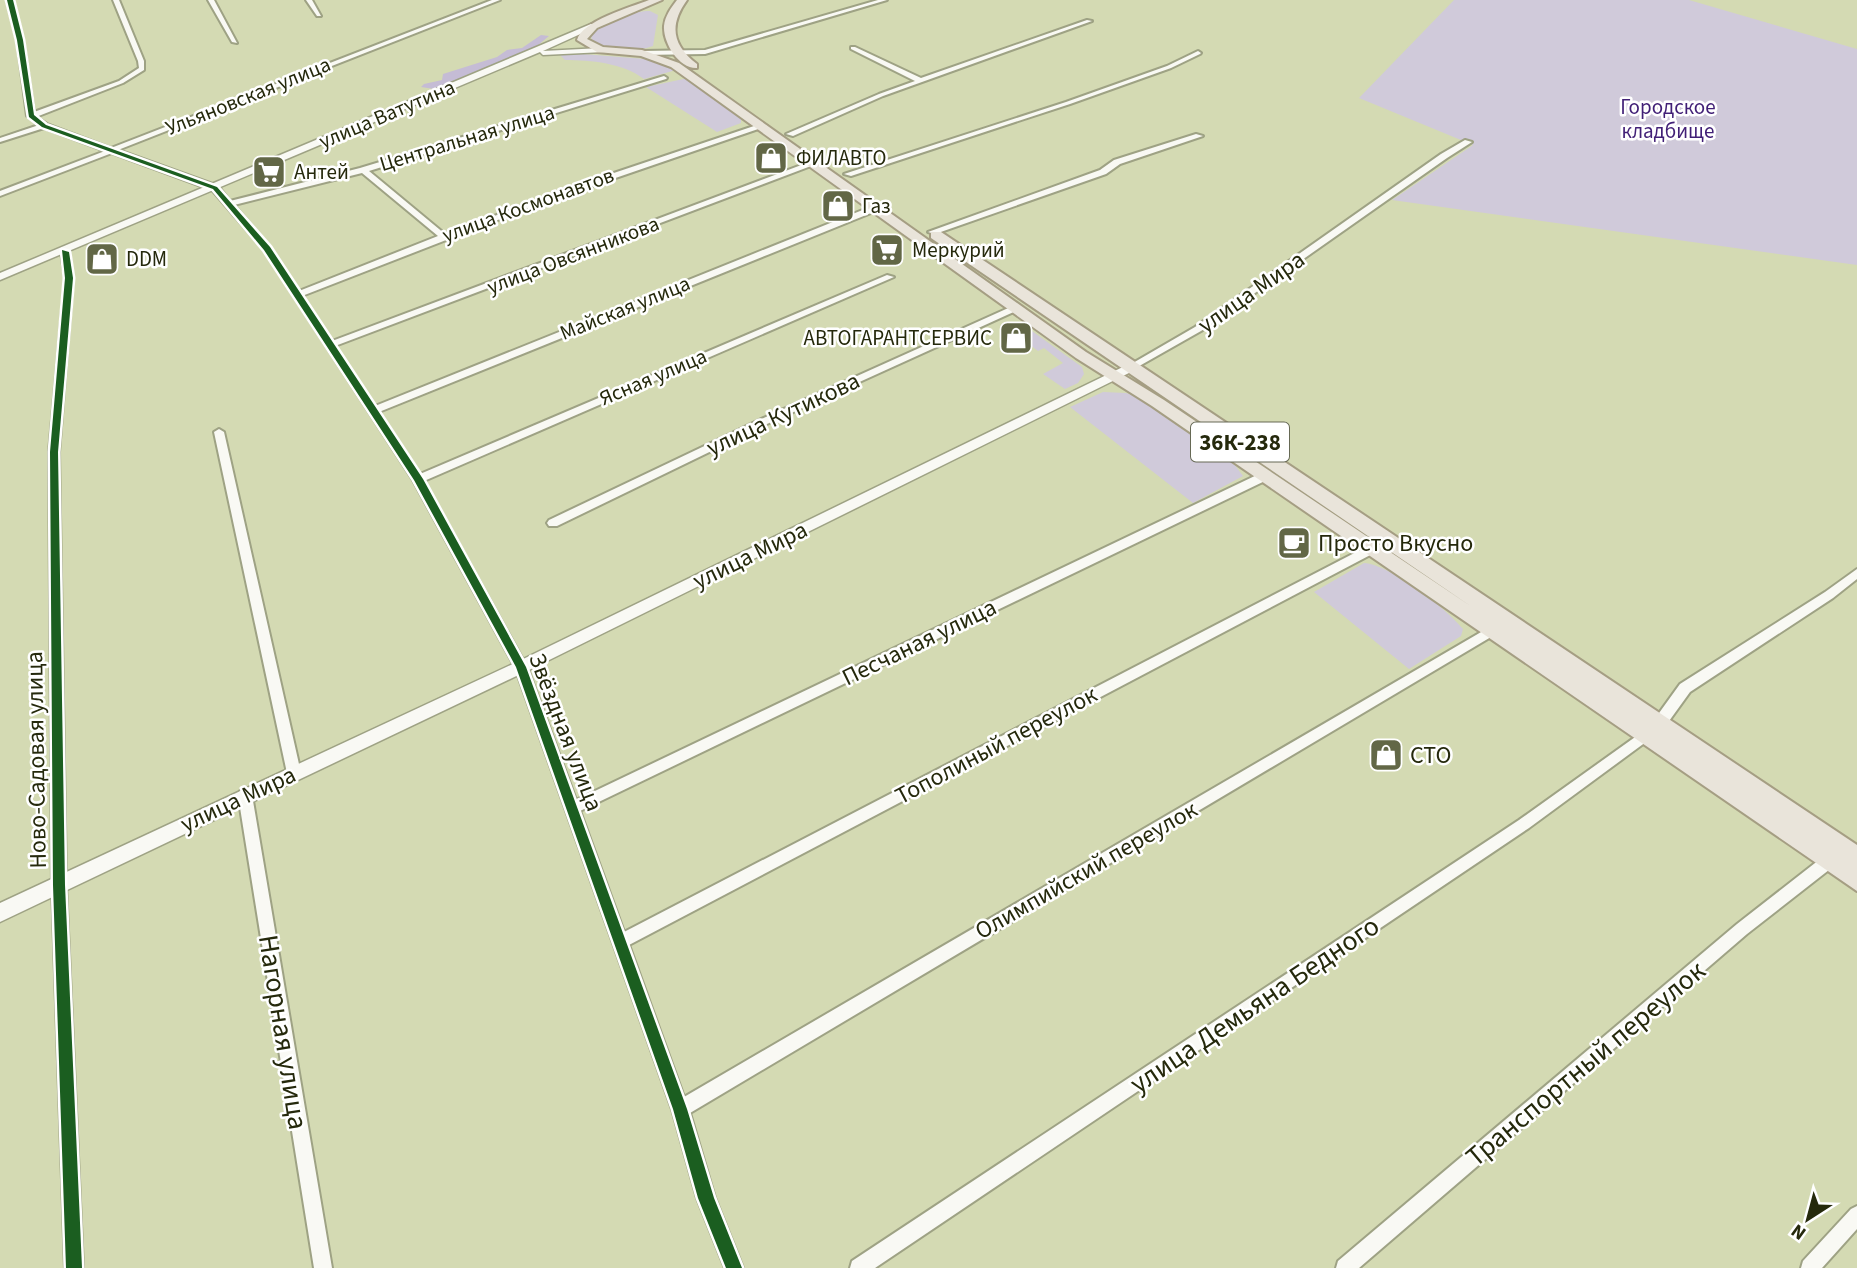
<svg xmlns="http://www.w3.org/2000/svg" width="1857" height="1268" font-family="'Source Sans 3',sans-serif">
<style>
.green{fill:#d0cada}
.forest{fill:#c5bcd5}
.lines{fill:none;stroke-linecap:round;stroke-linejoin:round}
.street-casing{stroke:#9ea284;stroke-width:4}
.secondary-casing{stroke:#9ea284;stroke-width:3}
.primary-casing{stroke:#a59e83;stroke-width:4}
.street{fill:#f9f9f4;fill-rule:evenodd}
.secondary{fill:#f9f9f4;fill-rule:evenodd}
.primary{fill:#e9e4da;fill-rule:evenodd}
.cycleway-casing{stroke:#fff;stroke-width:5}
.cycleway{fill:#1b5e20;fill-rule:evenodd}
.labels{text-anchor:middle;stroke-width:5;stroke-linejoin:round;paint-order:stroke}
.far-street-label{font-size:21px;fill:#25290c;stroke:#fff}
.far-park-label{font-size:21px;fill:#411f76;stroke:#fff}
.far-poi-label{font-size:21px;fill:#25290c;stroke:#fff;text-anchor:start}
.shield{fill:#fff;stroke:#666955;stroke-width:2}
.shield-label{font-size:23px;font-weight:bold;fill:#25290c}
.street-label{font-size:24px;fill:#25290c;stroke:#fff}
.poi-label{font-size:24px;fill:#25290c;stroke:#fff;text-anchor:start}
.near-street-label{font-size:28px;fill:#25290c;stroke:#fff}
</style>
<rect width="100%" height="100%" fill="#d4dab3"/>
<path class="green" d="M1454,0H1689L1857,49V265L1392,200L1473,145L1359,98Z
M650,11L658,15L653,46C636,53 609,51 592,42L591,34C604,21 631,11 650,11Z
M571,53L645,59L676,70L644,79C623,63 591,60 565,60L560,55Z
M688,78L741,118V123L717,132L646,87Z
M1032,331L1082,367L1084,374L1078,383L1065,389L1043,374L1063,363L1044,348L1038,351L1017,335Z
M1103,392L1126,393L1135,396L1234,464L1243,476L1193,503L1070,407Z
M1364,563C1391,565 1446,608 1463,629L1461,636L1409,669L1314,592Z"/>
<path class="forest" d="M541,35L549,36L537,46L434,89L421,87L424,84L442,80L443,74L497,57L507,50L522,48Z"/>
<g class="lines">
<defs>
<path id="street" d="M7,0H13L23,40L34,112L119,81L139,68L138,61L113,0H119L144,61V70L123,83L36,117L47,124L111,148L492,0H500L118,150L218,186L230,201L360,168L664,76L667,78L666,79L369,171L445,234L584,183L760,124L767,126L531,207L302,296L332,341L812,161L819,163L335,346L375,406L875,205H881V209L379,412L420,474L887,275L894,277L424,481L527,667L576,800L1261,473H1269L1270,476L1269,479L580,811L624,932L1368,546H1376L1378,549L1376,552L629,945L684,1097L1488,628H1496L1498,631L1496,634L690,1113L715,1198L743,1268H725L697,1198L672,1109L515,667L413,480L264,250L212,190L112,153L0,196V191L105,151L44,128L0,142V138L39,125L27,116L17,40ZM362,173L438,236L299,291L270,247L234,205Z
M208,0H214L237,43L232,42Z
M306,0H312L321,16H317Z
M878,0H887L705,54L642,55L639,53L642,51L705,50Z
M1087,20L1092,21L883,96L793,136L786,134L879,94L915,81L851,49V47H855L921,78Z
M1198,51L1201,53L1200,54L1171,68L1070,104L851,176L844,174L1066,102L1167,66Z
M1196,134L1203,136L1120,164L1106,174L935,234L928,232L1100,170L1114,160Z
M1465,140L1472,142L1447,158L1201,331L1134,369L1131,370L1126,367L1195,327L1441,154Z
M65,249L69,252L73,278L59,452L66,885L83,1268H65L52,885L49,452L65,278L61,252Z
M1015,305L1019,308L1018,310L767,424L557,526H549L547,523L549,520L759,420Z
M219,429L224,432L301,773L299,777L294,779L289,777L287,773L214,432Z
M1857,569V579L1833,598L1690,692L1664,728L1659,729L1654,728L1652,724L1654,720L1680,684L1825,592Z
M1645,730L1650,731L1652,735L1650,739L1529,828L875,1268H850L852,1261L1519,820Z
M245,789L250,791L252,795L332,1268H314L238,795L240,791Z
M1829,854L1834,856L1836,861L1834,866L1747,934L1359,1268H1336L1338,1261L1737,924L1824,856Z
M1857,1206V1229L1822,1268H1801L1803,1261L1851,1209Z"/>
<path id="secondary" d="M591,24L598,26L543,51L601,48L605,50L604,52L543,55L540,52L0,280V273Z
M1131,363L1135,364V370L527,671L0,922V903L515,663Z"/>
<path id="primary" d="M649,0H662L597,28L587,39L603,47L642,50L679,63L1086,352L1164,400L1472,607L931,238V232H941L1857,845V891L1152,406L1076,358L671,67L641,56L597,52L577,40C582,21 631,7 649,0Z
M677,0H687C669,25 672,45 697,64V68C679,69 663,43 664,26C665,16 671,8 677,0Z"/>
</defs>
<use href="#street" class="street-casing"/>
<use href="#secondary" class="secondary-casing"/>
<use href="#primary" class="primary-casing"/>
<use href="#street" class="street"/>
<use href="#secondary" class="secondary"/>
<use href="#primary" class="primary"/>
<defs>
<path id="cycleway" d="M7,0H13L23,40L34,115L46,125L217,187L270,247L423,479L526,667L687,1109L714,1198L742,1268H726L698,1198L673,1109L516,667L414,480L264,250L213,189L42,127L29,117L17,40Z
M62,250L69,252L73,278L58,452L65,885L82,1268H66L53,885L50,452L65,278Z"/>
</defs>
<use href="#cycleway" class="cycleway-casing"/>
<use href="#cycleway" class="cycleway"/>
</g>
<defs>
<symbol id="shop-square" viewBox="-11 -11 22 22"><rect x="-9" y="-9" width="18" height="18" rx="4" fill="#626746" stroke="#fff"/><path d="M-5-2.5h2.3a2.7 3.5 0 0 1 5.4 0H5L5.5 6h-11ZM-1.5-2.5h3a1.5 2.3 0 0 0-3 0Z" fill="#fff"/></symbol>
<symbol id="supermarket-square" viewBox="-11 -11 22 22"><rect x="-9" y="-9" width="18" height="18" rx="4" fill="#626746" stroke="#fff"/><path d="M-6-5.5h2.5l.6 2H6L4.5 2H-2.5L-4.4-4H-6ZM-1.5 3.2a1.3 1.3 0 1 0 .1 0ZM3 3.2a1.3 1.3 0 1 0 .1 0Z" fill="#fff"/></symbol>
<symbol id="cafe-square" viewBox="-11 -11 22 22"><rect x="-9" y="-9" width="18" height="18" rx="4" fill="#626746" stroke="#fff"/><path d="M-5.5-4.5H6V0H3Q3 3.5 0 3.5H-2.5Q-5.5 3.5-5.5 0ZM3-3.2v2h1.7v-2ZM-6 4.5H4V6H-6Z" fill="#fff"/></symbol>
</defs>
<g fill-rule="evenodd">
<use href="#shop-square" x="752" y="139" width="38" height="38"/>
<use href="#supermarket-square" x="250" y="153" width="38" height="38"/>
<use href="#shop-square" x="819" y="187" width="38" height="38"/>
<use href="#supermarket-square" x="868" y="231" width="38" height="38"/>
<use href="#shop-square" x="83" y="240" width="38" height="38"/>
<use href="#shop-square" x="997" y="319" width="38" height="38"/>
<use href="#cafe-square" x="1275" y="524" width="38" height="38"/>
<use href="#shop-square" x="1367" y="736" width="38" height="38"/>
</g>
<g class="labels">
<g class="far-street-label">
<text transform="translate(248 96) rotate(-22)" y="7">Ульяновская улица</text>
<text transform="translate(387 114) rotate(-23)" y="7">улица Ватутина</text>
<text transform="translate(467 138) rotate(-17)" y="7">Центральная улица</text>
<text transform="translate(528 205) rotate(-20)" y="7">улица Космонавтов</text>
<text transform="translate(573 255) rotate(-21)" y="7">улица Овсянникова</text>
<text transform="translate(625 308) rotate(-22)" y="7">Майская улица</text>
<text transform="translate(653 377) rotate(-23)" y="7">Ясная улица</text>
</g>
<g class="far-park-label">
<text x="1668" y="114">Городское<tspan x="1668" dy="24">кладбище</tspan></text>
</g>
<g class="far-poi-label">
<text x="796" y="165">ФИЛАВТО</text>
<text x="294" y="179">Антей</text>
<text x="862" y="213">Газ</text>
<text x="912" y="257">Меркурий</text>
<text x="126" y="266">DDM</text>
<text x="992" y="345" text-anchor="end">АВТОГАРАНТСЕРВИС</text>
</g>
<rect class="shield" x="1191" y="422.5" width="98" height="39" rx="5"/>
<g class="shield-label">
<text x="1240" y="450">36К-238</text>
</g>
<g class="street-label">
<text transform="translate(1251 292) rotate(-35)" y="8">улица Мира</text>
<text transform="translate(783 414) rotate(-25)" y="8">улица Кутикова</text>
<text transform="translate(750 555) rotate(-26)" y="8">улица Мира</text>
<text transform="translate(919 642) rotate(-26)" y="8">Песчаная улица</text>
<text transform="translate(566 732) rotate(69)" y="8">Звёздная улица</text>
<text transform="translate(996 745) rotate(-28)" y="8">Тополиный переулок</text>
<text transform="translate(36 760) rotate(-91)" y="8">Ново-Садовая улица</text>
<text transform="translate(238 799) rotate(-25)" y="8">улица Мира</text>
<text transform="translate(1086 870) rotate(-30)" y="8">Олимпийский переулок</text>
</g>
<g class="poi-label">
<text x="1318" y="551">Просто Вкусно</text>
<text x="1410" y="763">СТО</text>
</g>
<g class="near-street-label">
<text transform="translate(1254 1004) rotate(-34)" y="10">улица Демьяна Бедного</text>
<text transform="translate(284 1032) rotate(81)" y="10">Нагорная улица</text>
<text transform="translate(1585 1063) rotate(-40)" y="10">Транспортный переулок</text>
</g>
</g>
<g transform="translate(1808 1219) rotate(216)" stroke="#ffffff" stroke-width="5" paint-order="stroke">
<path d="M0-5L12 26L0 18L-12 26Z" fill="#25290c"/>
<text y="-10" font-size="19" font-weight="bold" text-anchor="middle" fill="#25290c">N</text>
</g>
</svg>
